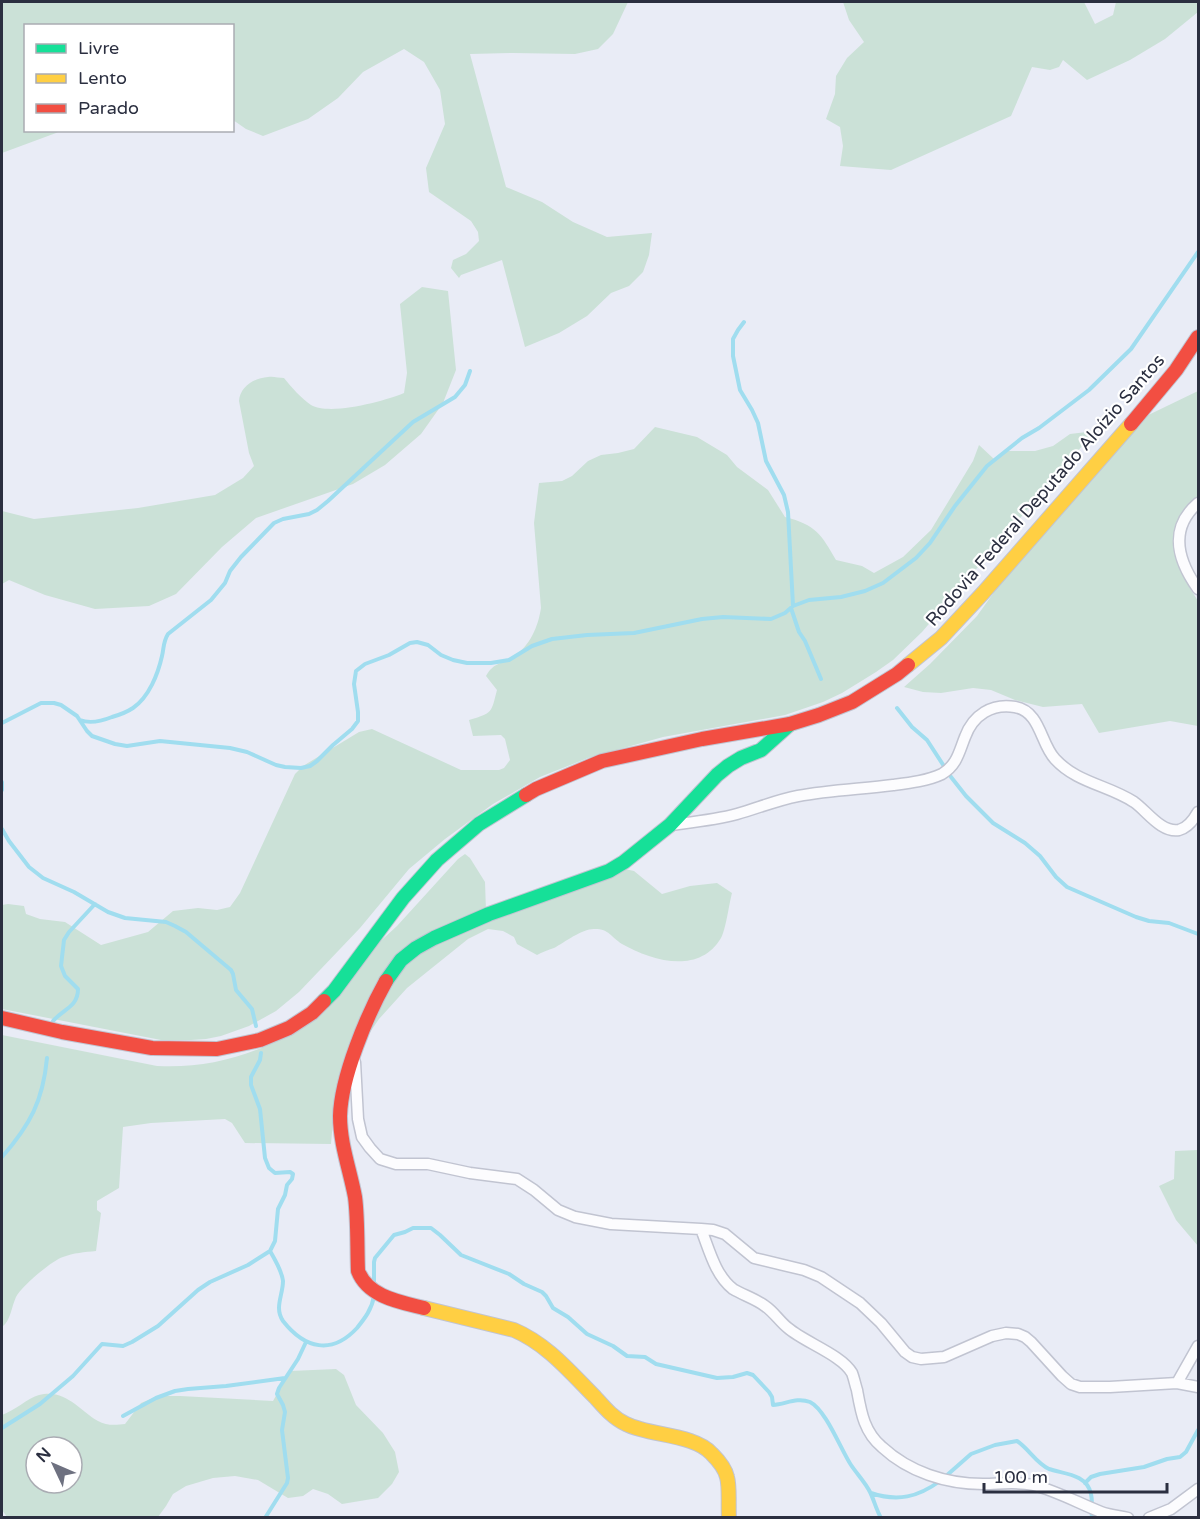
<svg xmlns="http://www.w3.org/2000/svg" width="1200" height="1519" font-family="'Varela Round',sans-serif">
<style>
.green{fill:#cbe1d7;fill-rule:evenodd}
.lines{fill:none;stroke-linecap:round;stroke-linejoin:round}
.stream{stroke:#a0ddef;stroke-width:4}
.street-casing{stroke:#c1c4d1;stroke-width:13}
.fast-casing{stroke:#c1c4d1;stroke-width:16}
.slow-casing{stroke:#c1c4d1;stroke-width:16}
.jam-casing{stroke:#c1c4d1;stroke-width:16}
.street{stroke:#fcfcfe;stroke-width:10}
.fast{stroke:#16e098;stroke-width:14}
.slow{stroke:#ffcf43;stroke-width:14}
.jam{stroke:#f24e42;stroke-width:14}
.labels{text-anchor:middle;stroke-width:4.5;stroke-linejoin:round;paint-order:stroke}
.street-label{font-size:18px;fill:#2b2f40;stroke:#fff}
</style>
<rect width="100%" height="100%" fill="#e9ecf6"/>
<path class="green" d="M2,2H628L613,34L598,49L575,54L513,53L470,54L506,187L542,202L573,222L607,237L652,233L649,255L643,272L629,286L611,293L587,316L559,333L525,347L502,260L461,275L459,278L451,268L453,260L466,254L479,241L478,232L471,221L429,192L426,168L445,124L440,90L424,62L404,49L363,72L338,98L308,119L263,136L246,129L233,120L232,26H26V130L60,131L56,133L2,153Z
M843,2H1084L1095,24L1113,15L1116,2H1198V12L1165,39L1130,60L1087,80L1063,60L1059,67L1050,70L1032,67L1011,116L891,170L840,166L843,146L840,127L826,119L835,94L836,76L847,58L864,42L849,20Z
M422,287L448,291L456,370L443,403L421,434L385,465L353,484L256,518L222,547L176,594L149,606L95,609L45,595L9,580L2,584V511L34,519L138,508L215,495L243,478L254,466L249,453L239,401C240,387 254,378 268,377C273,376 279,378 284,378C292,388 301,398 311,405C330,416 385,401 404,393L407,373L400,304Z
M1198,391V511L1185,527L1184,536L1185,570L1191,590L1198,601V726L1170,721L1099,733L1082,704L1043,707L1015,700L991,690L973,688L941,693L923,692L904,687L930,664L977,616L1012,567L1138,420Z
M655,427L697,437L727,455L737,467L768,490L785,517C816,525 821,534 836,560L862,566L874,573L903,557L931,530L973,461L979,445L994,459L1007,451H1035L1053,446L1070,434L1095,431L922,632L893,660L876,672L842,693L823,702L785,715L663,737L588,758L540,777L493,804L445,839L409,869L360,928L299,992L276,1011L249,1026L221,1036L206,1039L191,1040H161L2,1009V905L8,904L24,906L26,914L40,919L65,922L101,945L148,932L173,911L198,908L217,910L230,907L240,893L295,774L303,766L359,732L372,729L461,770H499L504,768L510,760L505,739L501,735L473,736L469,720C493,713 491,713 497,690L486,676C494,662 501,665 513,657C530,646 538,627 541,608L534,523L539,483L562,481L572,476L588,461L601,455L618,453L634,449Z
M465,854L470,858L485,882L486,911L520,895L620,868L634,871L662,894L690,886L717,883L732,893C729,904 726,929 721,938C699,975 652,961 622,944C611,937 609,929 595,929C583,928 565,942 554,948C548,950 542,952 537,955L517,944L514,937L503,931L488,929L468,939L407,988L379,1019L362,1044L334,1109L331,1144L245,1143L232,1123L225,1119L151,1123L123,1127L119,1188L97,1201V1210L101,1213L96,1251C85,1252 73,1253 63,1257C51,1261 21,1287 16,1297C11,1308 11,1320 2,1327V1035L157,1066C196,1068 231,1061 266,1046L397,926L458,859Z
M1198,1150V1246L1176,1220L1159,1186L1174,1179L1175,1151Z
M336,1369L344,1375L356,1405L383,1433L395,1452L399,1472L392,1484L378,1498L342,1504L328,1494L313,1489L303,1496L288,1498L258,1480L235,1476L213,1478L186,1486L173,1494L166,1506L158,1517H7L2,1510V1415C14,1411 28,1398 39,1395C65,1388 79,1410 98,1421C106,1426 117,1425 125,1424L141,1403L158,1396H180L273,1401L290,1371ZM36,1447H72V1483H36Z"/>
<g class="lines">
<path class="stream" d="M744,322L738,330L733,339V356L740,390L752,410L758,423L766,461L784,495L788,512L793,606
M791,608L799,632L805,641L821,679
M897,708L912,727L927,740L951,777L966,796L993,823L1025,843L1040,856L1056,877L1067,887L1136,917L1149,921L1169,923L1198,934
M80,720C90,724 102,721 112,717C119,715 127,712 133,708C149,697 158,674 162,656C164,648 163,642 168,634L211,600L225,583L230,571L241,557L274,523L283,519L309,514L317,510L328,501L413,422L455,397L465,385L470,371
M2,723L41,703H54L61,705L77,716L87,731L92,736L115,744L127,746L160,741L230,748L247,752L276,765L285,767L301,768L310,766L317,761L333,745L352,729L358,721V712L354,684L356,671L365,664L389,655L410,643L417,642L428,645L441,655L453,660L467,663H491L509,660L532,646L552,639L587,635L634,633L702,619L723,617L771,619L785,613L793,606L809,600L841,597L865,591L883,583L916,558L930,543L955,506L987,466L1022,438L1039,428L1089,390L1131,349L1198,252
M2,782V790
M2,829L9,841L29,867L43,878L74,892L108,912L125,918L166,922L175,926L186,932L231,970L233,974L236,990L252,1009L256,1026
M53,1021C63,1009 78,1007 78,989L65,976L61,966L64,940L69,932L95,904
M2,1157C30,1125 43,1101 47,1058
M270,1251C275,1260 282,1271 283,1281C283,1295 274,1308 283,1321C305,1349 332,1355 357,1328C365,1318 372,1309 374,1296
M374,1286V1262L375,1258L394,1235L405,1232L413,1228H431L440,1235L461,1255L509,1274L524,1284L542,1292L546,1296L553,1308L568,1317L587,1334L613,1346L627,1356L645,1357L656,1364L717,1378L733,1377L747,1373L753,1375L769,1392L772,1397L773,1405C786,1404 797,1397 810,1402C826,1410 841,1450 851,1465C857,1474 865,1482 870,1492C874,1500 876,1509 881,1518
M123,1416L156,1398L175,1391L188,1389L226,1386L285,1378
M2,1428L40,1404L73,1376L102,1344L123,1346L132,1342L158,1326L198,1290L210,1282L248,1265L270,1251L275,1241L278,1209L285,1195L287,1185L292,1179L293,1174L290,1172L275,1173L269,1168L265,1158L260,1109L251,1085V1077L260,1060L261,1053
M946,1476L971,1454L995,1445L1017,1441C1029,1449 1036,1463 1049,1469C1064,1474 1087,1474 1091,1494C1093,1502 1091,1510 1092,1518
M1085,1483L1091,1477L1100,1474L1144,1467L1167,1459L1180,1457L1186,1452L1198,1430
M871,1493C898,1502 918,1497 940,1481
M265,1518L287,1483L288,1478L282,1430L285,1412L283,1405L277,1394L279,1388L298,1359L306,1342"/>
<defs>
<path id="street" d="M1198,503C1168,529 1178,561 1198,589
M670,825C693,822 715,820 737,814C758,808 777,800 798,796C829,790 862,789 893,785C909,783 927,781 942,774C957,765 959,752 965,737C973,715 992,703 1015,707C1041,712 1040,743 1055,759C1077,783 1108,785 1134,802C1147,811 1161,833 1179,830C1188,828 1194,819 1198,812
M355,1062L358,1119L362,1137L370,1148L380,1159L396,1164H428L470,1173L517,1179L534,1190L558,1210L575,1217L611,1224L701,1229L713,1230L725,1234L754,1258L804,1270L821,1277L860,1303L881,1323L905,1352L912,1357L921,1359L944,1357L992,1336L1006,1333L1018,1334L1025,1337L1031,1342L1062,1376L1071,1384L1080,1387H1110L1177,1383L1198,1387
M701,1229C709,1249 715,1275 733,1289C743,1295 756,1299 765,1306C774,1312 780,1322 788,1328C804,1342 842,1355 852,1373C854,1378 855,1384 857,1390C861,1412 864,1432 882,1447C909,1472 946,1484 983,1484C1000,1484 1016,1481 1033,1485C1057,1491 1078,1503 1101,1512C1109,1515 1119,1516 1128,1518
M1177,1383L1198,1346
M1149,1518L1171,1509L1198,1489"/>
<path id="fast" d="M386,981L401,960L416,948L434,938L489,914L609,871L624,862L670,825L717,775L728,766L741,758L761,750L790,724
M324,1001L334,991L403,898L437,860L479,824L526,795"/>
<path id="slow" d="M908,665L941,638L983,593L1131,424
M424,1308L514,1330C547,1344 570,1372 595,1397C604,1407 613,1418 626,1424C650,1436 694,1434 712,1454C718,1460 725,1468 727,1477C730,1487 728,1506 729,1518"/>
<path id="jam" d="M1131,424L1176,370L1198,337
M526,795L536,789L602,761L702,739L790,724L819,715L852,702L897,674L908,665
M386,981C367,1015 341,1077 340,1116C340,1144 350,1170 355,1197C358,1219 357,1248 358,1271C368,1297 400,1302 424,1308
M2,1018L62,1032L152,1048L217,1049L260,1040L289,1028L312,1013L324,1001"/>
</defs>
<use href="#street" class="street-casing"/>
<use href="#fast" class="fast-casing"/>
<use href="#slow" class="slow-casing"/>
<use href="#jam" class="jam-casing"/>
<use href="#street" class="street"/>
<use href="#fast" class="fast"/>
<use href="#slow" class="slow"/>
<use href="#jam" class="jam"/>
</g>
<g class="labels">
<g class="street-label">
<text transform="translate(1045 490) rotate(-49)" y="6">Rodovia Federal Deputado Aloízio Santos</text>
</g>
</g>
<rect width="1200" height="1519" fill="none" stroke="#2b2f40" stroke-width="6"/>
<rect x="24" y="24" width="210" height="108" fill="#ffffff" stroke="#aaacb3" stroke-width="1.5"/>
<rect x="36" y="44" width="30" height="9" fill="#16e098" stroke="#aaacb3" stroke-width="1.5"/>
<text x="78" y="54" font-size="18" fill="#2b2f40">Livre</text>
<rect x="36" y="74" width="30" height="9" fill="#ffcf43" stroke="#aaacb3" stroke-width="1.5"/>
<text x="78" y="84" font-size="18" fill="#2b2f40">Lento</text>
<rect x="36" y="104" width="30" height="9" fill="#f24e42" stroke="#aaacb3" stroke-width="1.5"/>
<text x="78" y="114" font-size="18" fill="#2b2f40">Parado</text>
<g transform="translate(54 1465) rotate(314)"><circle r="28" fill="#ffffff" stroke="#aaacb3" stroke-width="1.5"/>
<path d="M0-4.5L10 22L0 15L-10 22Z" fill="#6e7180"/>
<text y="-9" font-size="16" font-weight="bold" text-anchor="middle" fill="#2b2f40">N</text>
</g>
<path d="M984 1483v9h183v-9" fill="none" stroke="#2b2f40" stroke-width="3"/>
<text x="993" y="1483" font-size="18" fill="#2b2f40" stroke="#ffffff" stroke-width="4.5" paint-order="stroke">100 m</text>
</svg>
